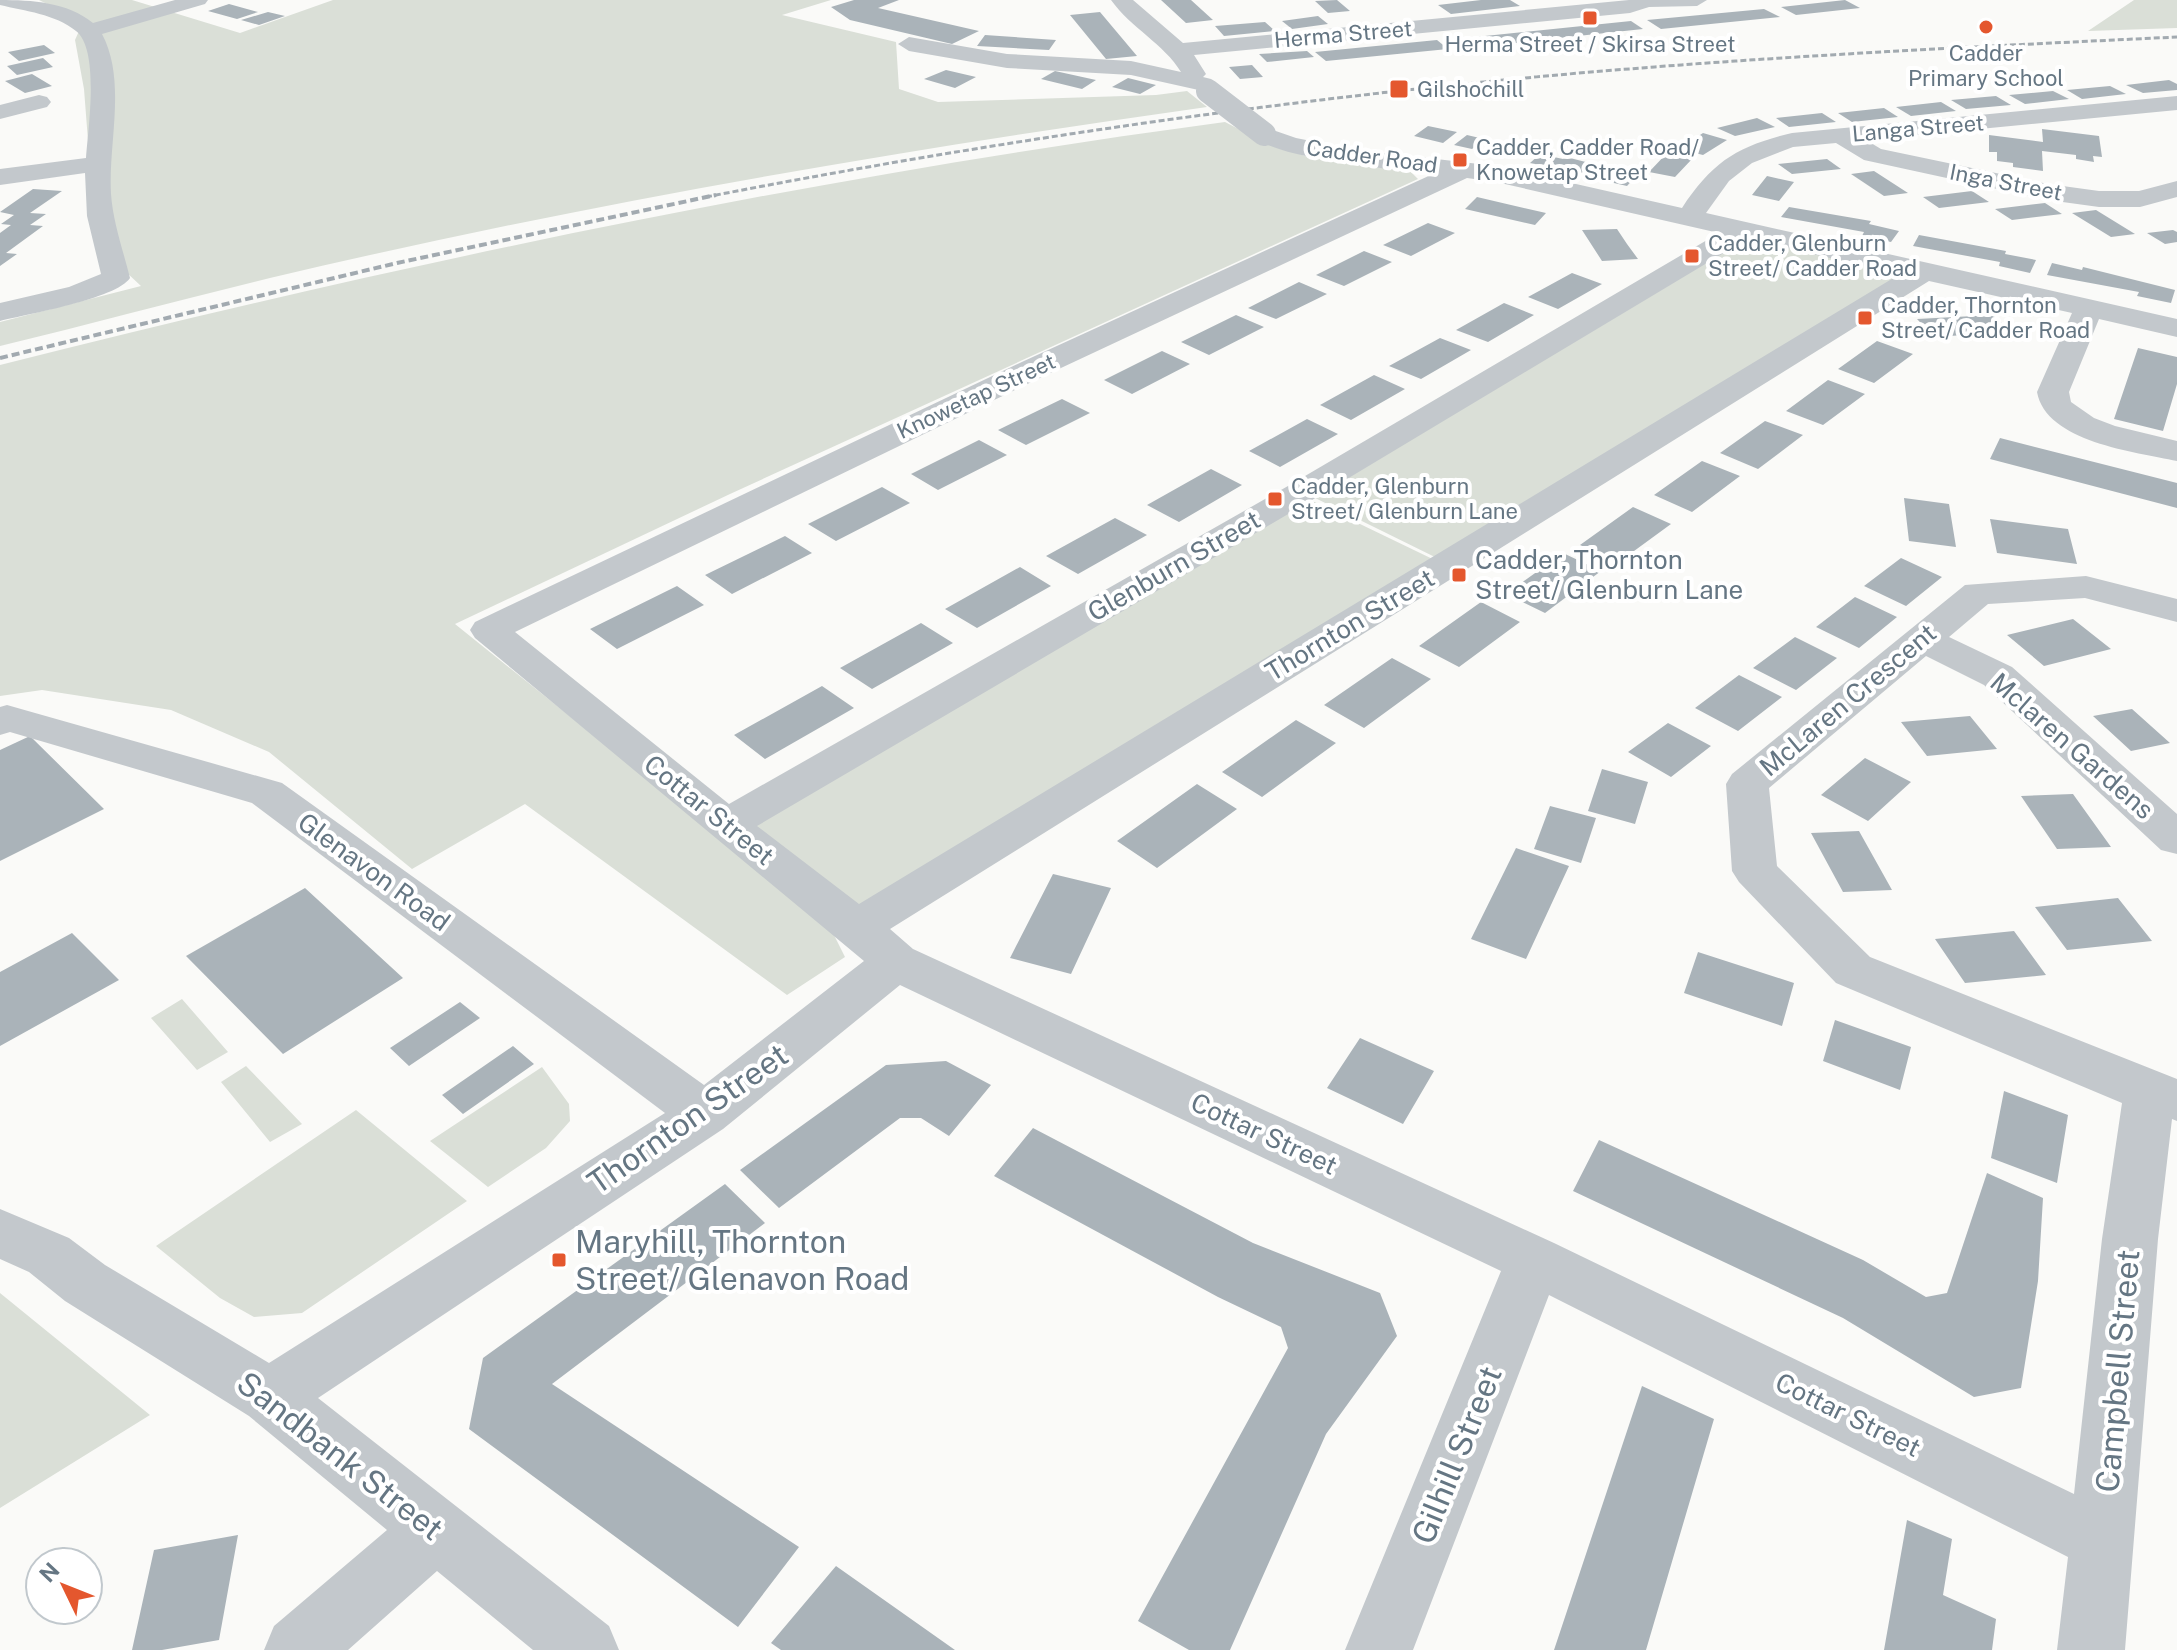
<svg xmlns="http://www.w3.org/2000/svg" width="2177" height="1650" font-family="'Public Sans',sans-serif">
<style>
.green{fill:#dadfd7}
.building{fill:#aab3b9}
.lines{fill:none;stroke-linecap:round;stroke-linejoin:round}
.minor{fill:#c3c8cc;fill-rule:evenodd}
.rail-far1{stroke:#a2aab0;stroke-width:3;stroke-dasharray:6 3;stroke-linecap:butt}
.rail{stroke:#a2aab0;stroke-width:4;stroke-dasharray:8 4;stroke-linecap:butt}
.minor-bridge{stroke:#c3c8cc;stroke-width:24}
.poi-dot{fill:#e4572e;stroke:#fff;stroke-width:3}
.labels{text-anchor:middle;stroke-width:8;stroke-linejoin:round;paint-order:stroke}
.far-street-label{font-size:22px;fill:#657683;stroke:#fff}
.far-poi-label{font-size:22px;fill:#657683;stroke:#fff;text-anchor:start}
.poi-label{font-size:26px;fill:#657683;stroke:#fff;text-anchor:start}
.street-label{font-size:26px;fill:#657683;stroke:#fff}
.near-street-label{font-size:32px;fill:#657683;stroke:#fff}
.near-poi-label{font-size:32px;fill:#657683;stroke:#fff;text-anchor:start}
</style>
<rect width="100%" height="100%" fill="#fafaf8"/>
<path class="green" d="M39,0H132L240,33L333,0H831L782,15L896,42L899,89L938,102L1156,95L1187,91L1207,107C893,151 578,205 270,278C180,300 90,324 0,346V322L141,286L96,244L84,89L75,40L83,22Z
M2134,0H2177V28L2088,31Z
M1225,122L1260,140L1305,156L1411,172L1418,179L730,494L455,624L719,836L1302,496L1445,565L833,933L845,957L787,995L525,804L412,869L269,752L171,710L42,690L0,696V365C404,263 812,177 1225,122Z
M1742,232L1915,272L1447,563L1305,493Z
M182,999L228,1052L197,1070L151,1018Z
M246,1066L302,1124L270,1142L221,1082Z
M542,1067L569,1104L570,1121L546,1148L488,1187L430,1141Z
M356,1110L467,1201L302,1313L254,1317L220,1298L156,1246Z
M0,1293L150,1415L0,1508Z"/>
<path class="building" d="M854,0H899L878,8L979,31L952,44L850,20L831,7Z
M1161,0H1191L1213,20L1186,23Z
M1337,0L1350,11L1328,13L1315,1Z
M1481,0H1510L1520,6L1451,14L1438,5Z
M1845,0L1860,8L1796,15L1781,7Z
M229,4L258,12L237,19L208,11Z
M1764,9L1780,17L1661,29L1647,20Z
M268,12L285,16L259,25L241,20Z
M1100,12L1137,56L1106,59L1070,15Z
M1318,16L1328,24L1292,29L1282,21Z
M1631,21L1643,29L1467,48L1456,39Z
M1265,22L1275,31L1224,36L1215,26Z
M985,35L1056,40L1049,50L977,46Z
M1437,40L1448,49L1326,61L1315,52Z
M44,45L55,53L19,61L8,52Z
M1307,51L1314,57L1267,62L1259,54Z
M43,58L53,67L17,75L7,66Z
M1252,65L1263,77L1240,79L1229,67Z
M946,70L976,77L955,88L924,79Z
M1055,71L1096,80L1082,89L1041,79Z
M32,74L52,86L25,93L5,81Z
M1128,78L1156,85L1140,94L1112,87Z
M2169,80L2177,84V90L2143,93L2126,85Z
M2110,86L2126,94L2082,99L2067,90Z
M2053,91L2069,99L2025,104L2009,95Z
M1996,96L2011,105L1966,109L1951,100Z
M1941,102L1956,111L1911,116L1896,107Z
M1884,108L1898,117L1852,122L1838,113Z
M1822,113L1836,122L1789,127L1776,118Z
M1757,118L1775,127L1735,136L1717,128Z
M1428,126L1457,132L1443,143L1414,136Z
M2042,129L2099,136L2102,157L2093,156L2094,162L2076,159V155L2042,151L2043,171L2013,167V163L1997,161V152H1989V135L2043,142Z
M1703,133L1727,140L1703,155L1679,149Z
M1467,135L1484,139L1472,149L1454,145Z
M1496,143L1517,147L1506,157L1485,152Z
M1667,153L1692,159L1675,177L1649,172Z
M1540,154L1563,159L1566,157L1637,175L1627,186L1601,180L1604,177L1530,163Z
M1827,159L1841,169L1792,174L1778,164Z
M1874,171L1908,193L1884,196L1851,174Z
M1767,176L1794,182L1779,201L1752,195Z
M33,189L62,191L30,213L46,214L30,225L43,226L6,253L17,254L0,266V233L11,225L1,224L14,215L0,212Z
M1972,191L1989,202L1939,208L1923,197Z
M1477,197L1511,205L1546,213L1535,225L1465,209Z
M2045,203L2062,214L2012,220L1995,209Z
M1789,207L1871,221L1869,224L1899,231L1891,242L1862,236L1864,232L1781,217Z
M2096,210L2135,234L2111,237L2072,213Z
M1428,223L1455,233L1411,256L1383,245Z
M1617,229L1627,244L1638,259L1602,261L1582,230Z
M2173,230L2177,232V242L2165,244L2147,233Z
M1919,235L2006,251L2005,254L2036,260L2030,273L1999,266L2000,262L1913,246Z
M1364,251L1392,262L1344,286L1316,275Z
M2052,263L2082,270L2083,267L2175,290L2171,303L2137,296L2139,292L2047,275Z
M1572,273L1602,284L1558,309L1528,297Z
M1299,282L1327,294L1276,319L1248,308Z
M1504,303L1534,315L1488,342L1456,330Z
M1236,315L1264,327L1209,355L1181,342Z
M1993,315L2012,332L1934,337L1917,319Z
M1440,338L1471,350L1421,379L1389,366Z
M1877,341L1913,354L1874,383L1838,369Z
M2138,348L2177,357V384L2163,431L2114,419Z
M1162,351L1190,364L1132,394L1104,380Z
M1374,375L1405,389L1351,420L1320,405Z
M1828,380L1865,394L1823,425L1786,411Z
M1062,399L1090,413L1026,445L998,430Z
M1307,419L1338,434L1280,467L1249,451Z
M1765,421L1803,435L1758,469L1720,453Z
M2000,438L2177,483V508L1990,459Z
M979,440L1007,455L938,490L911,474Z
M1702,461L1740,476L1692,512L1654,495Z
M1211,469L1242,485L1179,522L1147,505Z
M882,487L910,503L836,541L808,524Z
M1904,498L1949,504L1956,547L1909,541Z
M1633,507L1671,524L1619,562L1580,545Z
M1115,518L1147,535L1078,574L1046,556Z
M1990,519L2068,529L2077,564L1997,553Z
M785,536L812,553L732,594L705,575Z
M1563,553L1601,571L1545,613L1506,594Z
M1901,558L1942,577L1906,606L1864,586Z
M1020,567L1051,586L977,628L945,609Z
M677,586L704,605L617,649L590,629Z
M1855,597L1897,617L1859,648L1816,627Z
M1481,602L1520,622L1459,667L1419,646Z
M2073,619L2111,649L2044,666L2007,635Z
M921,623L953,643L872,689L840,668Z
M1795,637L1837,658L1796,690L1753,668Z
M1392,658L1431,679L1364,728L1324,705Z
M1739,675L1782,697L1738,731L1695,708Z
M822,686L854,708L765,759L734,735Z
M2132,709L2170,743L2131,751L2093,716Z
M1970,716L1997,749L1927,756L1901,722Z
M1296,720L1336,743L1262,797L1222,772Z
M1668,723L1711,746L1671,777L1628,752Z
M30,736L104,809L0,861V750Z
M1865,758L1911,782L1868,821L1821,795Z
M1602,769L1648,782L1635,824L1588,811Z
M1197,784L1237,809L1157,868L1117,841Z
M2073,794L2111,847L2057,849L2021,796Z
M1550,806L1596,818L1581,863L1534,849Z
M1859,831L1892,890L1843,892L1811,833Z
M1516,848L1569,866L1526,959L1471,939Z
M1053,874L1111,888L1071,974L1010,958Z
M305,888L403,978L283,1054L186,956Z
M2118,898L2152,941L2067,950L2035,907Z
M2014,931L2046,975L1965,983L1935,939Z
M72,933L119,980L0,1046V972Z
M1698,952L1794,983L1782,1026L1684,993Z
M460,1002L480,1018L409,1066L390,1048Z
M1835,1020L1911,1047L1900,1090L1823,1061Z
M1360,1038L1434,1071L1403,1124L1327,1088Z
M513,1046L534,1064L463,1114L442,1095Z
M946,1061L991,1085L949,1136L921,1118H900L779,1208L740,1170L886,1065Z
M2004,1091L2068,1115L2057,1183L1991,1158Z
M1033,1128L1253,1243L1380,1293L1397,1336L1326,1434L1230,1650H1189L1138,1621L1288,1348L1281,1327L1218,1297L994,1176Z
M1599,1140L1863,1260L1926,1297L1947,1293L1987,1173L2043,1198L2038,1281L2021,1388L1974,1397L1843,1318L1573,1191Z
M725,1184L765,1223L552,1384L799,1547L738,1627L469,1429L483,1358Z
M1642,1386L1714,1419L1646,1650H1554Z
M1907,1520L1952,1539L1943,1595L1996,1619L1992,1650H1884Z
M238,1535L219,1640L162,1650H132L154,1550Z
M836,1566L955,1650H781L771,1643Z"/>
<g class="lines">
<path class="minor" d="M0,0C32,0 67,2 93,23L175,0H208L205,4L102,34C127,81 108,143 111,194C113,222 123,250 130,278C116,299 27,314 0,321V303L69,287L101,274L87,216L85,173L0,185V169L86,158C88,129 100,50 76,31C55,14 25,11 0,5Z
M1111,0H1133L1183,43L1629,0H1707L1697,6L1649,7L1630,13L1194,55L1206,74L1203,77L1211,79L1215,84L1211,89L1203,91L1131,75L1007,68L909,51L898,44L909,37L1007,54L1131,61L1181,72C1164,44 1131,28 1111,0Z
M39,95L47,97L51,102L47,107L0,119V105Z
M2177,96V110L1866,140L1881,149L2048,184L2099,191H2139L2177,181V197L2140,207H2099L2048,200L1864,160L1836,143L1793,147L1752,163L1729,181L1706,213L2177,319V337L2099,319L2069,392L2071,402L2094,418L2115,426L2177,441V461C2135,452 2046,442 2037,392L2072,313L1929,281L890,929L913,949L1554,1243L2074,1494L2102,1239L2122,1103L1836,983L1739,882L1732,871L1726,784L1732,774L1965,585L2086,576L2177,599V622L2085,598L1988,604L1949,637L2012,667L2177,814V854L2161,850L1984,685L1926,656L1769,788L1777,866L1870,957L2177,1079V1121L2172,1119L2158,1239L2125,1650H2057L2068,1557L1549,1295L1413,1650H1345L1501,1271L900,985L723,1129L318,1398L609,1626L619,1650H533L437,1571L348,1650H264L274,1626L387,1530L249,1416L65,1301L29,1272L0,1259V1209L69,1238L105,1265L269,1363L665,1113L252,803L10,732L0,735V707L7,705L21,709L282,783L704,1085L864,961L475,638L470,630L475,622L1024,361L1433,174C1400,170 1269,159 1252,134L1255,129L1264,127L1296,138L1351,149L1496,166L1682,208C1713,161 1738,146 1792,133ZM1467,178L1496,182L1719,233L1288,486L729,804L515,632L1046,375ZM1747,239L1900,274L859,904L757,826L1312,500Z"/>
<path class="rail-far1" d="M706,197C983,143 1264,102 1546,76C1756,57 1966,47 2177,37"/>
<path class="rail" d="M0,358L397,263L716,195"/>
<path class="minor-bridge" d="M1208,91L1264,134"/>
</g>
<g class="poi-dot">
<rect x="1582" y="10" width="16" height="16" rx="4"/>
<circle cx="1986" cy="27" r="8"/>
<rect x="1389" y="79" width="20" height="20" rx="4"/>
<rect x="1452" y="152" width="16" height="16" rx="4"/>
<rect x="1684" y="248" width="16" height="16" rx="4"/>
<rect x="1857" y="310" width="16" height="16" rx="4"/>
<rect x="1267" y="491" width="16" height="16" rx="4"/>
<rect x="1451" y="567" width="16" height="16" rx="4"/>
<rect x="551" y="1252" width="16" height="16" rx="4"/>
</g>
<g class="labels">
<g class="far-street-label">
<text transform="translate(1343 34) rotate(-5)" y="8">Herma Street</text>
<text transform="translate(1918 128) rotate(-5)" y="8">Langa Street</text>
<text transform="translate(1372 156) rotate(8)" y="8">Cadder Road</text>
<text transform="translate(2006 182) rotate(11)" y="8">Inga Street</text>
<text transform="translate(976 396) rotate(-25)" y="8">Knowetap Street</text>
</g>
<g class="far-poi-label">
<text x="1590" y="52" text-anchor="middle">Herma Street / Skirsa Street</text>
<text x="1986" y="61" text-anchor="middle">Cadder<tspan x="1986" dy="25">Primary School</tspan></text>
<text x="1417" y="97">Gilshochill</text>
<text x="1476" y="155">Cadder, Cadder Road/<tspan x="1476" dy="25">Knowetap Street</tspan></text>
<text x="1708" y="251">Cadder, Glenburn<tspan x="1708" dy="25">Street/ Cadder Road</tspan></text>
<text x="1881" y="313">Cadder, Thornton<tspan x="1881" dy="25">Street/ Cadder Road</tspan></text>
<text x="1291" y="494">Cadder, Glenburn<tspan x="1291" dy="25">Street/ Glenburn Lane</tspan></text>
</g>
<g class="poi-label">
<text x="1475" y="569">Cadder, Thornton<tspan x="1475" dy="30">Street/ Glenburn Lane</tspan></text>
</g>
<g class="street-label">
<text transform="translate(1174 566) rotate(-30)" y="9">Glenburn Street</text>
<text transform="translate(1350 625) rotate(-31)" y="9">Thornton Street</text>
<text transform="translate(1848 700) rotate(-40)" y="9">McLaren Crescent</text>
<text transform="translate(2072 746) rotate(41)" y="9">Mclaren Gardens</text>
<text transform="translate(709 810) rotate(39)" y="9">Cottar Street</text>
<text transform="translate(374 872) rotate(36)" y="9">Glenavon Road</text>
<text transform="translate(1264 1134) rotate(25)" y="9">Cottar Street</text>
<text transform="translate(1848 1415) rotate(26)" y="9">Cottar Street</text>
</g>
<g class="near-street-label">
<text transform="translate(688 1119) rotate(-35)" y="11">Thornton Street</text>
<text transform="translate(2118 1371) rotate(-85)" y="11">Campbell Street</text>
<text transform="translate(1457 1455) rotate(-68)" y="11">Gilhill Street</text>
<text transform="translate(340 1456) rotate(38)" y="11">Sandbank Street</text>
</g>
<g class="near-poi-label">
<text x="575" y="1253">Maryhill, Thornton<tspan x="575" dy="37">Street/ Glenavon Road</tspan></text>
</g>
</g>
<g transform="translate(64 1586) rotate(313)"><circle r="38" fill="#ffffff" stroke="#c1c8cd" stroke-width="2"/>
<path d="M0-6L14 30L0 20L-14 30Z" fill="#e4572e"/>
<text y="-12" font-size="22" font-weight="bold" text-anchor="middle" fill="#657683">N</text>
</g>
</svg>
